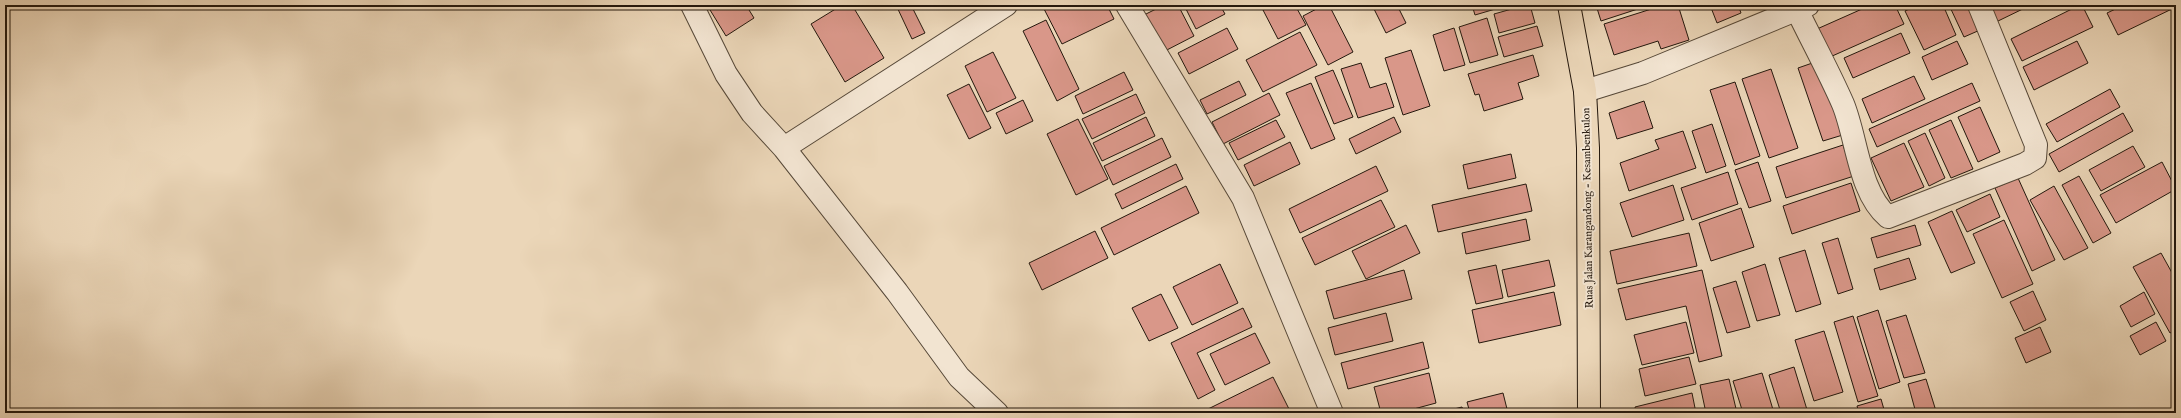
<svg xmlns="http://www.w3.org/2000/svg" width="2181" height="418" font-family="'IM FELL English',serif">
<style>
.building{fill:#d99789;stroke:#24180d}
.lines{fill:none;stroke-linecap:round;stroke-linejoin:round}
.minor-casing{stroke:#564838;stroke-width:24}
.major-casing{stroke:#24180d;stroke-width:24}
.minor{stroke:#f2e4d1;stroke-width:22}
.major{stroke:#ebd6b8;stroke-width:22}
.labels{text-anchor:middle;stroke-width:4;stroke-linejoin:round;paint-order:stroke}
.street-label{font-size:11px;fill:#24180d;stroke:#f2e4d1}
</style>
<rect width="100%" height="100%" fill="#ebd6b8"/>
<filter id="stains"><feTurbulence type="fractalNoise" baseFrequency=".005" numOctaves="4"/><feColorMatrix values="0 0 0 0 .2 0 0 0 0 .09 0 0 0 0 .02 0 0 0 .5 -.17"/></filter>
<radialGradient id="worn" r=".72"><stop offset=".6" stop-color="#630" stop-opacity="0"/><stop offset="1" stop-color="#630" stop-opacity=".3"/></radialGradient>
<path class="building" d="M707,5H746L754,18L726,36Z
M842,5H852L884,58L845,82L811,24Z
M896,5H911L925,33L912,39Z
M1042,5H1107L1114,19L1062,44Z
M1159,5H1178L1194,36L1161,53L1142,16L1160,7Z
M1184,5H1220L1225,14L1196,29Z
M1273,5H1295L1306,25L1278,39L1263,10Z
M1324,5H1329L1353,52L1328,65L1303,16Z
M1372,5H1397L1406,23L1386,33Z
M1472,5H1509L1475,15Z
M1526,5H1530L1535,23L1499,33L1494,14Z
M1596,5H1650L1601,21Z
M1664,5H1678L1689,40L1661,49L1658,41L1614,55L1604,24Z
M1710,5H1738L1741,13L1717,23Z
M1871,5H1895L1904,24L1830,57L1817,29Z
M1918,5H1943L1956,35L1924,50L1905,11Z
M1949,5H1968L1980,30L1964,37Z
M1988,5H2031L1996,22Z
M2080,5H2082L2093,27L2022,61L2011,39Z
M2124,5H2176V7L2118,35L2107,13Z
M1487,18L1498,55L1470,63L1459,27Z
M1046,20L1079,89L1057,101L1023,31Z
M1537,26L1543,46L1504,57L1498,37Z
M1227,28L1238,49L1189,74L1178,53Z
M1454,28L1465,65L1444,71L1433,35Z
M1300,32L1317,65L1263,92L1246,60Z
M1901,33L1910,53L1853,78L1844,58Z
M1957,41L1968,64L1932,80L1922,57Z
M2077,41L2088,63L2034,90L2023,67Z
M1411,50L1430,106L1403,115L1385,58Z
M993,52L1016,98L987,112L965,66Z
M1533,55L1539,76L1518,83L1523,99L1484,111L1479,94L1475,95L1468,74Z
M1821,60L1846,134L1823,141L1798,68Z
M1361,63L1370,88L1386,83L1394,107L1358,118L1341,69Z
M1771,69L1798,148L1769,158L1742,79Z
M1333,70L1353,117L1334,124L1315,77Z
M1124,72L1133,90L1083,114L1075,96Z
M1914,76L1925,99L1872,123L1862,99Z
M1239,81L1246,95L1207,114L1200,100Z
M1735,82L1760,156L1735,165L1710,90Z
M1311,83L1335,139L1311,149L1286,93Z
M1972,83L1980,101L1877,147L1869,129Z
M969,84L991,128L969,139L947,95Z
M2110,89L2120,107L2057,142L2046,124Z
M1269,93L1280,115L1223,144L1212,122Z
M1136,94L1145,113L1092,139L1082,119Z
M1023,100L1033,121L1006,134L996,113Z
M1644,101L1653,128L1617,139L1609,113Z
M1980,107L2000,152L1978,162L1958,117Z
M2123,113L2133,131L2059,172L2049,154Z
M1146,117L1155,136L1102,161L1093,143Z
M1394,117L1401,132L1356,154L1349,139Z
M1078,119L1108,179L1076,195L1047,134Z
M1276,120L1285,137L1238,160L1229,143Z
M1951,120L1973,169L1951,178L1929,130Z
M1712,124L1726,166L1706,173L1692,131Z
M1683,131L1696,168L1629,191L1620,163L1659,149L1655,140Z
M1925,133L1945,178L1929,186L1908,141Z
M1162,138L1171,157L1113,185L1104,166Z
M1290,142L1300,164L1254,186L1244,165Z
M1904,143L1924,187L1891,201L1871,158Z
M1843,145L1854,176L1786,198L1776,167Z
M2133,146L2145,167L2101,191L2089,170Z
M1511,154L1516,178L1468,189L1463,165Z
M1758,162L1771,201L1749,208L1735,170Z
M2162,162L2176,189L2116,223L2100,195Z
M1176,164L1183,179L1122,209L1115,194Z
M1376,166L1388,191L1300,233L1289,209Z
M1728,172L1738,204L1692,220L1681,188Z
M2079,176L2111,233L2093,243L2062,185Z
M2018,178L2055,260L2032,271L1995,188Z
M1851,183L1860,211L1792,234L1783,206Z
M1526,184L1532,211L1438,232L1432,205Z
M1673,185L1684,220L1632,237L1620,203Z
M1186,186L1199,213L1114,255L1101,228Z
M2054,186L2088,248L2064,260L2030,200Z
M1990,194L2000,217L1967,232L1956,210Z
M1381,200L1395,227L1315,265L1302,238Z
M1741,208L1754,247L1711,261L1699,223Z
M1952,211L1975,263L1951,273L1928,222Z
M1526,219L1530,240L1466,254L1462,233Z
M2004,220L2033,284L2002,298L1973,234Z
M1406,225L1420,253L1366,279L1352,251Z
M1915,225L1921,245L1877,258L1871,238Z
M1095,231L1108,258L1042,290L1029,263Z
M1689,233L1697,266L1617,284L1610,251Z
M1838,238L1853,289L1838,294L1822,243Z
M1805,250L1821,304L1796,312L1779,258Z
M2161,253L2176,280V330L2170,333L2133,267Z
M1909,258L1916,279L1880,290L1874,269Z
M1549,260L1555,286L1508,297L1502,270Z
M1220,264L1238,303L1192,325L1173,287Z
M1765,264L1780,315L1757,321L1742,272Z
M1496,265L1503,298L1476,304L1468,271Z
M1404,270L1412,299L1334,319L1326,291Z
M1702,270L1722,356L1699,362L1686,306L1626,320L1618,289Z
M1736,281L1750,327L1727,333L1713,288Z
M2033,291L2046,320L2024,331L2010,302Z
M1554,292L1561,325L1479,343L1472,310Z
M2144,292L2155,314L2131,327L2120,306Z
M1161,294L1178,328L1149,341L1132,308Z
M1243,308L1252,327L1197,353L1215,390L1198,399L1171,343Z
M1878,310L1900,382L1879,389L1857,317Z
M1386,313L1393,341L1335,355L1328,328Z
M1906,315L1925,373L1904,378L1886,321Z
M1853,316L1878,396L1858,402L1834,322Z
M1686,322L1694,353L1642,365L1634,335Z
M2156,322L2166,341L2140,355L2130,336Z
M2040,327L2051,352L2026,363L2015,338Z
M1824,331L1843,392L1814,401L1795,340Z
M1255,333L1270,363L1225,385L1210,354Z
M1423,342L1429,368L1348,389L1341,363Z
M1689,357L1696,384L1645,396L1639,369Z
M1794,367L1808,413H1781L1769,375Z
M1429,373L1436,403L1399,413H1381L1374,387Z
M1762,373L1774,413H1743L1733,381Z
M1273,377L1289,409L1280,413H1207L1206,410Z
M1729,379L1737,413H1706L1700,385Z
M1926,379L1936,411L1916,413L1908,384Z
M1503,393L1508,413H1470L1467,402Z
M1692,393L1696,413H1636L1635,407Z
M1881,399L1885,413H1859L1857,406Z
M1462,407L1464,413H1438Z"/>
<g class="lines">
<defs>
<path id="minor" d="M692,5L726,74L752,113L784,148L897,292L959,377L997,413
M1127,5L1243,198L1332,413
M1797,10C1812,41 1829,72 1843,104C1857,138 1859,193 1888,217L2025,164L2035,158L2036,145L1979,5
M1585,91L1643,73L1808,5
M784,148L1006,5"/>
<path id="major" d="M1569,5L1585,91L1588,148L1589,413"/>
</defs>
<use href="#minor" class="minor-casing"/>
<use href="#major" class="major-casing"/>
<use href="#minor" class="minor"/>
<use href="#major" class="major"/>
</g>
<g class="labels">
<g class="street-label">
<text transform="translate(1587 208) rotate(-91)" y="4">Ruas Jalan Karangandong - Kesambenkulon</text>
</g>
</g>
<rect width="2181" height="418" fill="none" stroke="#ebd6b8" stroke-width="20"/>
<rect x="6" y="6" width="2169" height="406" fill="none" stroke="#24180d" stroke-width="2"/>
<rect x="10" y="10" width="2161" height="398" fill="none" stroke="#24180d"/>
<rect width="100%" height="100%" filter="url(#stains)"/>
<rect width="100%" height="100%" fill="url(#worn)"/>
</svg>
